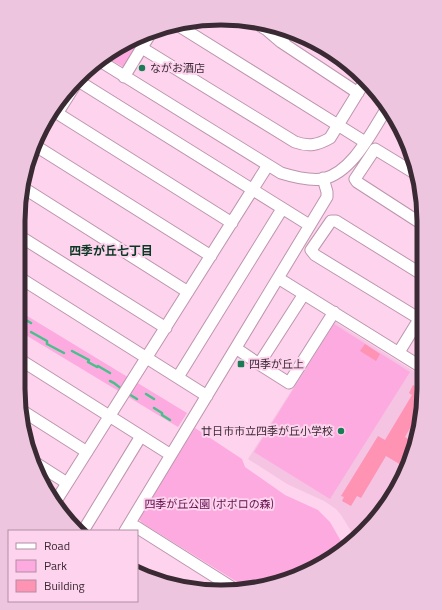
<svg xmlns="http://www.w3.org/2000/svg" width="442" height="610" font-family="'Titillium Web','Noto Sans JP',sans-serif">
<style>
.built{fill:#f5c4e2}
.green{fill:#fdaae0}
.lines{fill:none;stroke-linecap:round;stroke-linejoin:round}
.stream{stroke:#49c08b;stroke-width:2.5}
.building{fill:#fe93b4}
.minor-casing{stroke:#bc95ad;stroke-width:13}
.minor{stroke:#fff;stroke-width:11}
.poi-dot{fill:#197c54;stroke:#fed3ed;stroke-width:1.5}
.labels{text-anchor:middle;stroke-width:4;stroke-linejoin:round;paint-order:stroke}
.poi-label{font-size:11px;fill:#3a2a34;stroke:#fed3ed;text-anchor:start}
.park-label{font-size:11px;fill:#5f0e4b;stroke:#fed3ed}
.neighbourhood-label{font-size:12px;font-weight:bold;fill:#0a3824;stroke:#fed3ed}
.rim{fill:none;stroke:#3a2a34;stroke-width:5}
</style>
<rect width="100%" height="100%" fill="#fed3ed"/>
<path class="built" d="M335,322L423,377L424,402L403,479L356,539L341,515L336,509L324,501L287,484L248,459Z"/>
<path class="green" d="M145,35L125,68L106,57Z
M19,311L187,413L178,427L19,331Z
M334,324L410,372L330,499L254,452Z
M195,428L242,459L245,467L285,495L318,510L330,522L345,548L299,576L249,590L247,588L142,523L139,519L140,516Z"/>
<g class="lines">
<path class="stream" d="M19,316L31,323
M31,332L47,341V344L64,353
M72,351L89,360L88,362L97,367L98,366L110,373
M110,381C116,383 118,387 123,390
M127,393L137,399
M146,394L154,399
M154,408L162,413V415L170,420"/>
</g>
<path class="building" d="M365,344L380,354L376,361L360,351Z
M413,385L424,391V402L419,418L417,416L405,437L413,442L406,468L386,456L361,498L357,496L351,506L342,501L344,497L341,496L378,436L385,440L412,395L409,393Z"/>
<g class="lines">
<defs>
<path id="minor" d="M259,25L267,30L281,42L358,93
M179,26L365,142
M281,42L288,33
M142,48L295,142C309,147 318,145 330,138L365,81
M100,61L281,173C294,177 309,181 323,179C353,172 372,131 387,108
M124,77L152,31
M33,153L35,149L39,148L211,256
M416,174L375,149L355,179L357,182L422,224
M22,187L188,292
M232,223L60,115L58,112L77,82H80L306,223
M21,237L166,328
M423,275L336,221H331L311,250L315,255L423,321
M20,278L207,396
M278,278L423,368
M304,294L259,364L289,383L334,312
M240,351L259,364
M399,352L423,313
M19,359L171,455
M178,377L282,209
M21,410L87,452
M34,462L67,483
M54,504L268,165
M130,523L236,590
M83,531L141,436
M125,531L327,197V192L323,178"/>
</defs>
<use href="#minor" class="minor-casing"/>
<use href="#minor" class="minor"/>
</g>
<g class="poi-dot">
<circle cx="142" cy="68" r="4"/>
<rect x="237" y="360" width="8" height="8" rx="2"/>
<circle cx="341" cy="431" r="4"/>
</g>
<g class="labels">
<g class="poi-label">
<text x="150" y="72">ながお酒店</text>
<text x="249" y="368">四季が丘上</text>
<text x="333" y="435" text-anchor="end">廿日市市立四季が丘小学校</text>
</g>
<g class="park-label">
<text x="209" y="508">四季が丘公園 (ポポロの森)</text>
</g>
<g class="neighbourhood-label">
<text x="111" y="255">四季が丘七丁目</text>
</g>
</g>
<path d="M0 0H442V610H0ZM221 25H221A196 196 0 0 1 417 221V389A196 196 0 0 1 221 585H221A196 196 0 0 1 25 389V221A196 196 0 0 1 221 25Z" fill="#eec5de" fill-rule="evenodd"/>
<path class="rim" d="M221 25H221A196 196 0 0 1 417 221V389A196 196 0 0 1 221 585H221A196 196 0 0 1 25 389V221A196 196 0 0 1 221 25Z"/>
<rect x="8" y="530" width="130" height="72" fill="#fed3ed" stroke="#b08fa3"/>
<rect x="16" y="543" width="20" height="6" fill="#ffffff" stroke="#b08fa3"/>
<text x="44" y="550" font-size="12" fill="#3a2a34">Road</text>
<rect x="16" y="560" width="20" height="12" fill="#fdaae0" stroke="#b08fa3"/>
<text x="44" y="570" font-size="12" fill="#3a2a34">Park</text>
<rect x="16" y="580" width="20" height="12" fill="#fe93b4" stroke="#b08fa3"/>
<text x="44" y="590" font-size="12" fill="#3a2a34">Building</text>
</svg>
